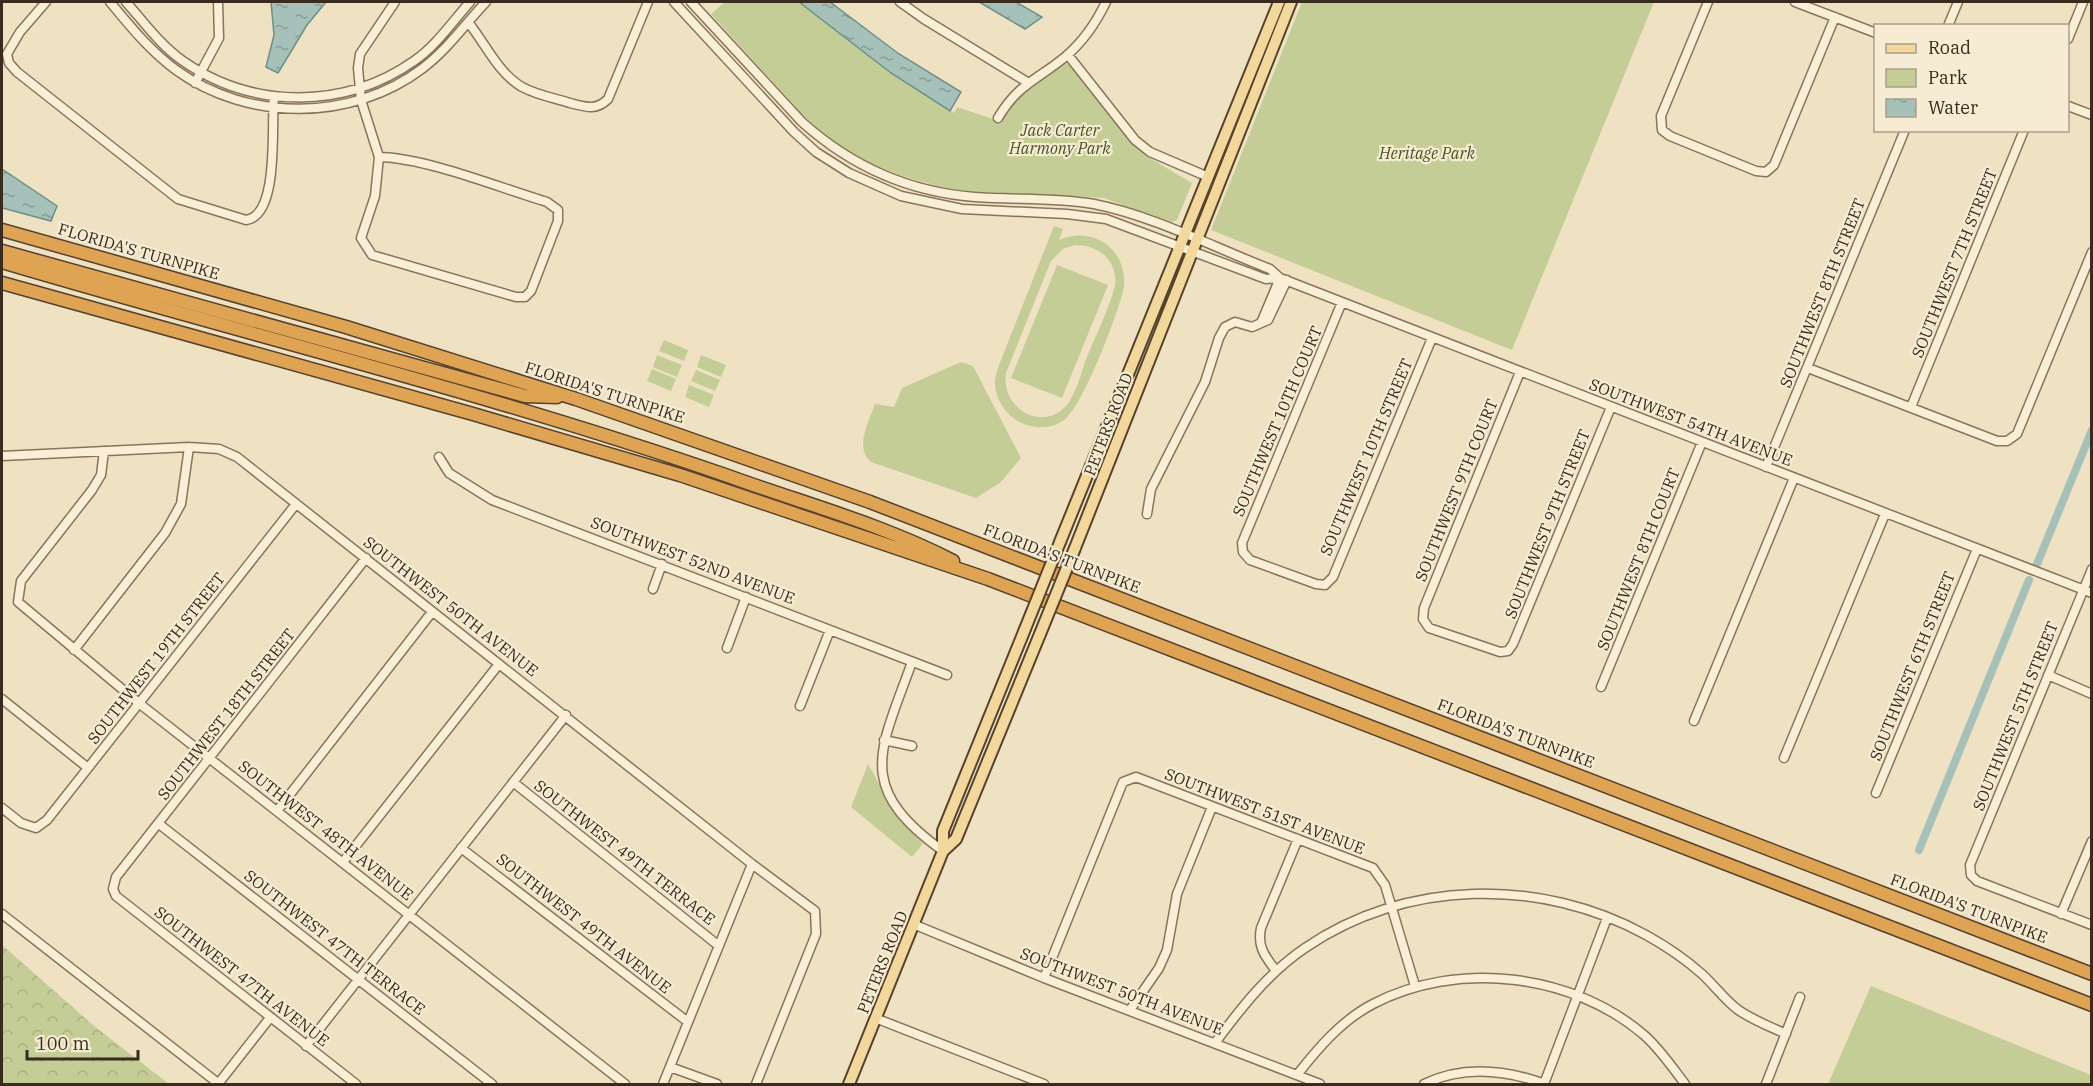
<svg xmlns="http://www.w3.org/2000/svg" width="2093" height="1086" font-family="'IBM Plex Serif',serif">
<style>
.green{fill:#c5cd97;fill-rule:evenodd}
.forest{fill:url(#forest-crowns)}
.water{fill:url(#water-ripples);stroke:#6c9087;stroke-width:1.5}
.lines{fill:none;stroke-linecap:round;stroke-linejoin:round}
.canal{stroke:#a5c1ba;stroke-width:8}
.minor-casing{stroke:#89745a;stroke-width:11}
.major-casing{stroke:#57422e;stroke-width:14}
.highway-casing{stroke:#57422e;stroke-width:15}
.minor{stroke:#f9efd7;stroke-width:8}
.major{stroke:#f2d89b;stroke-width:10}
.highway{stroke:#dea454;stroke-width:12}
.major-bridge-casing{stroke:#57422e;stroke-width:14;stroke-linecap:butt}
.major-bridge{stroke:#f2d89b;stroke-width:10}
.labels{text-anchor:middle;stroke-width:4.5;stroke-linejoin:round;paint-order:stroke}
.park-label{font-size:16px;font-style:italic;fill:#485524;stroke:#f6ecd3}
.street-label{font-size:16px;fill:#392b1e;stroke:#f6ecd3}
</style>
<defs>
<pattern id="forest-crowns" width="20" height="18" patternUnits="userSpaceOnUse" patternTransform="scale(1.5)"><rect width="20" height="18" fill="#c5cd97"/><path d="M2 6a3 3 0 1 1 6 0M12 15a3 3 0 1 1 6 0" fill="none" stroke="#aab082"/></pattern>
<pattern id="water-ripples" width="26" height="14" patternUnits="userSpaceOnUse" patternTransform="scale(1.5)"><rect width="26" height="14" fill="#a5c1ba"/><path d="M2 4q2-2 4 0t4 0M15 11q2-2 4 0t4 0" fill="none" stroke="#879d97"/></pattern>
</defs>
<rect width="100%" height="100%" fill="#eee2c3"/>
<path class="green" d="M725,2H799L891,73L954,113L957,107L999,121L1015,100L1064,63L1073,66L1126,136L1146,156L1192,183L1177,220L1170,223L1104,198L967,191L941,187L899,175L860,159L829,139L802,114L711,14Z
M1302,2H1654L1512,350L1211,230Z
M1054,226L1063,229L1059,240C1093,225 1127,249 1124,286C1120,310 1082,408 1064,420C1039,438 1002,421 996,391C993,380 997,370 1001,360ZM1075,245C1099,245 1118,261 1115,286C1108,311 1096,335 1086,359C1081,373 1077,390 1069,402C1046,435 1000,409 1006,373L1051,261L1063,249Z
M1057,265L1108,285L1062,398L1011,378Z
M664,340L688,350L684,361L659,351Z
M657,355L682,365L677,377L653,367Z
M701,355L726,365L721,377L697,367Z
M961,362L973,366L1021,458L1001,482L976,498L871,462C854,447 869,422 875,404L894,407L902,388Z
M652,369L676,379L671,391L647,381Z
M696,370L720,380L715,391L691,381Z
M689,385L714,395L709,407L685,397Z
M868,764L899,819L923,844L912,857L851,807Z
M1871,986L2091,1075V1084H1828Z"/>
<path class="forest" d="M2,945L94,1026L169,1084H2Z"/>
<path class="water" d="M271,2H326L307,25L278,73L266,67L274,35Z
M799,2H830L899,54L961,92L950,111L891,73Z
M979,2H1016L1042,17L1025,29Z
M2,169L57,206L51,221L2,208Z"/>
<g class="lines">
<path class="canal" d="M2037,564L2092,430
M1919,850L2029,580"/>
<defs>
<path id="minor" d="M46,2L20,32L7,54L9,63L17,72L178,199L246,220C280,216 271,123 274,96
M110,2C130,26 150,51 176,70C248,122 352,122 423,68C448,49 465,24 486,2
M126,2C144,22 160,45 183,61C252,109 344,110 414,61C436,46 452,22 470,2
M674,2L794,132L816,152L849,173L901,196L962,209L1067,214L1106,219L1266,279L1280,278
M691,2L802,122C851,166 909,192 975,197C1015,200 1055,197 1094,204C1154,216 1213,247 1270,269L1280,278L2092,593
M900,2L924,19L1027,82
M1708,2L1661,116L1662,130L1670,136L1756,171L1766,172L1774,165L1835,17
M1795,2L1876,33
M468,22C485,43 498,73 522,87C537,95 554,98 570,103C586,107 596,111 608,99L648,2
M1948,26L1958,2
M2068,39L2083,2
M1068,55L1135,140L1150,152L1206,176
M195,83L219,38L218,2
M2068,106L2092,115
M998,118C1018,84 1037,80 1065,57C1084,41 1096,23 1106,2
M379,157C427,158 500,188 547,202L558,210V221L531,291L525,297H516L372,255L361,238L375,196L379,157L361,100L358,68L360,54L395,2
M1342,302L1242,543L1243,552L1250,560L1316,584L1325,585L1333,577L1432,338
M1261,323L1280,278
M1808,368L1997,441H2007L2017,434L2092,252
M1520,372L1424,608L1423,619L1429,628L1500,652L1508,651L1513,644L1611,407
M1911,407L2024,130
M104,451L101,475L92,490L21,581L18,602L140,704L625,1084
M2,456L189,447L219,449L237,457L752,864L815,911L816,934L756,1084
M439,457L449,473L492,500L947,675
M1766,467L1905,130
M1147,514L1151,489L1205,382L1219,338L1225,327L1235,322L1252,327L1268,320L1287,280
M2092,569L1970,865L1971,875L1977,881L2092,925
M653,589L662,564
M727,648L746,597
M74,650L165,533L181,504L189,447
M912,662C880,751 854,787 943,851
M2048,675L2092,694
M1601,687L1702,442
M2,699L88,768
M800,706L830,630
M1694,721L1794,478
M884,740L912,746
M1784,758L1885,514
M513,782L719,946
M1876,793L1977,549
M2,808L21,823L36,828L47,820L296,504
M277,811L432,612
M159,824L492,1084
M461,848L688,1022
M343,862L499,664
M2,914L219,1084
M2061,914L2092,841
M913,924L1044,978L1320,1084
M1276,971C1265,956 1257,947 1261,928L1298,839
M1044,978L1123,782L1136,777L1373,868L1385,885L1415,986
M1130,1010L1159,968L1167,950L1177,894L1212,807
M875,1018L1044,1084
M1215,1043C1241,1008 1268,973 1305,948C1405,879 1541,877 1646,935C1666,946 1685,959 1702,974C1714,985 1724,999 1737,1009C1752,1020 1769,1026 1786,1034
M306,1046L566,715
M670,1067L717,1084
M1297,1075C1318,1048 1342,1020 1373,1004C1457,960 1572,973 1644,1035C1660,1049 1672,1067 1685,1084
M218,1084L269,1019
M356,1084L116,896L113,889L116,877L366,558
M663,1084L752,864
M1424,1084C1463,1065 1506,1070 1545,1084
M1544,1084L1607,918
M1766,1084L1800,997"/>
<path id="major" d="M1060,542L1279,2
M1075,548L1291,2
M943,851L956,839L1040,634
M849,1084L943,851V831L1025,629"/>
<path id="highway" d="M2,230L346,327L576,399L870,502L2092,974
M2,251L525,396L557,397
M2,262C244,334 489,393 728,476C802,503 882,524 953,561
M2,283L473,414L680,475L988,579L2092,1005"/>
</defs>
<use href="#minor" class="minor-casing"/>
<use href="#major" class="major-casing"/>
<use href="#highway" class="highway-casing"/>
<use href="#minor" class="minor"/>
<use href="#major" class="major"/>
<use href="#highway" class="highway"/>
<defs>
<path id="major-bridge" d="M1025,629L1060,542
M1040,634L1075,548"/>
</defs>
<use href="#major-bridge" class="major-bridge-casing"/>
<use href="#major-bridge" class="major-bridge"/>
</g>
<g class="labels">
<g class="park-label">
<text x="1060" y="136">Jack Carter<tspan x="1060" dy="18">Harmony Park</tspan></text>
<text x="1427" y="159">Heritage Park</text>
</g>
<g class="street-label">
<text transform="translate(139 251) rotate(16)" y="6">FLORIDA'S TURNPIKE</text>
<text transform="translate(1954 263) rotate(-68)" y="6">SOUTHWEST 7TH STREET</text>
<text transform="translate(1822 293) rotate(-68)" y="6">SOUTHWEST 8TH STREET</text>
<text transform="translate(605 392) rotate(18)" y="6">FLORIDA'S TURNPIKE</text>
<text transform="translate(1277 421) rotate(-67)" y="6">SOUTHWEST 10TH COURT</text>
<text transform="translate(1691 422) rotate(21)" y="6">SOUTHWEST 54TH AVENUE</text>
<text transform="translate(1108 424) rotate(-69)" y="6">PETERS ROAD</text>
<text transform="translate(1366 457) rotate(-67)" y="6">SOUTHWEST 10TH STREET</text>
<text transform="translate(1456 490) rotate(-68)" y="6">SOUTHWEST 9TH COURT</text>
<text transform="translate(1547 524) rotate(-68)" y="6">SOUTHWEST 9TH STREET</text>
<text transform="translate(1062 558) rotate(21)" y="6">FLORIDA'S TURNPIKE</text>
<text transform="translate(1638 559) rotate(-68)" y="6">SOUTHWEST 8TH COURT</text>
<text transform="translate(693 560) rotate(21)" y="6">SOUTHWEST 52ND AVENUE</text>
<text transform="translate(451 606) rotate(38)" y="6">SOUTHWEST 50TH AVENUE</text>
<text transform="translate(156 658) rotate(-52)" y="6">SOUTHWEST 19TH STREET</text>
<text transform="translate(1912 666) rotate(-68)" y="6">SOUTHWEST 6TH STREET</text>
<text transform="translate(226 714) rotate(-52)" y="6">SOUTHWEST 18TH STREET</text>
<text transform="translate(2015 716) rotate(-68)" y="6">SOUTHWEST 5TH STREET</text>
<text transform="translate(1516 733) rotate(21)" y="6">FLORIDA'S TURNPIKE</text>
<text transform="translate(1265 811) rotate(21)" y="6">SOUTHWEST 51ST AVENUE</text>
<text transform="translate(326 830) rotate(38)" y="6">SOUTHWEST 48TH AVENUE</text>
<text transform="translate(625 852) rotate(38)" y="6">SOUTHWEST 49TH TERRACE</text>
<text transform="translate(1969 908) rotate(21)" y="6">FLORIDA'S TURNPIKE</text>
<text transform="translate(584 923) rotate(38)" y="6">SOUTHWEST 49TH AVENUE</text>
<text transform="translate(335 942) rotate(38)" y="6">SOUTHWEST 47TH TERRACE</text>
<text transform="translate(882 962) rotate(-68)" y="6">PETERS ROAD</text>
<text transform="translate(242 976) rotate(38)" y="6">SOUTHWEST 47TH AVENUE</text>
<text transform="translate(1122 991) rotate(21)" y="6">SOUTHWEST 50TH AVENUE</text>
</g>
</g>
<rect width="2093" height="1086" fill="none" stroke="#392b1e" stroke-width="6"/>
<rect x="1874" y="24" width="195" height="108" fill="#f6ecd3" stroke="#aa9f8b" stroke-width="1.5"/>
<rect x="1886" y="44" width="30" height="9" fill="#f2d89b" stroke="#aa9f8b" stroke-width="1.5"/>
<text x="1928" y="54" font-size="18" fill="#392b1e">Road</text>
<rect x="1886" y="69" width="30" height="18" fill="#c5cd97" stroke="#aa9f8b" stroke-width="1.5"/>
<text x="1928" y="84" font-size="18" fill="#392b1e">Park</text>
<rect x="1886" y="99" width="30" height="18" fill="url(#water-ripples)" stroke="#aa9f8b" stroke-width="1.5"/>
<text x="1928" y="114" font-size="18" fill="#392b1e">Water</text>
<path d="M27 1050v9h111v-9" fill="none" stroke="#392b1e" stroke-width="3"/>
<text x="36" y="1050" font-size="18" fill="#392b1e" stroke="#f6ecd3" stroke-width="4.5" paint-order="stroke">100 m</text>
</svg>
